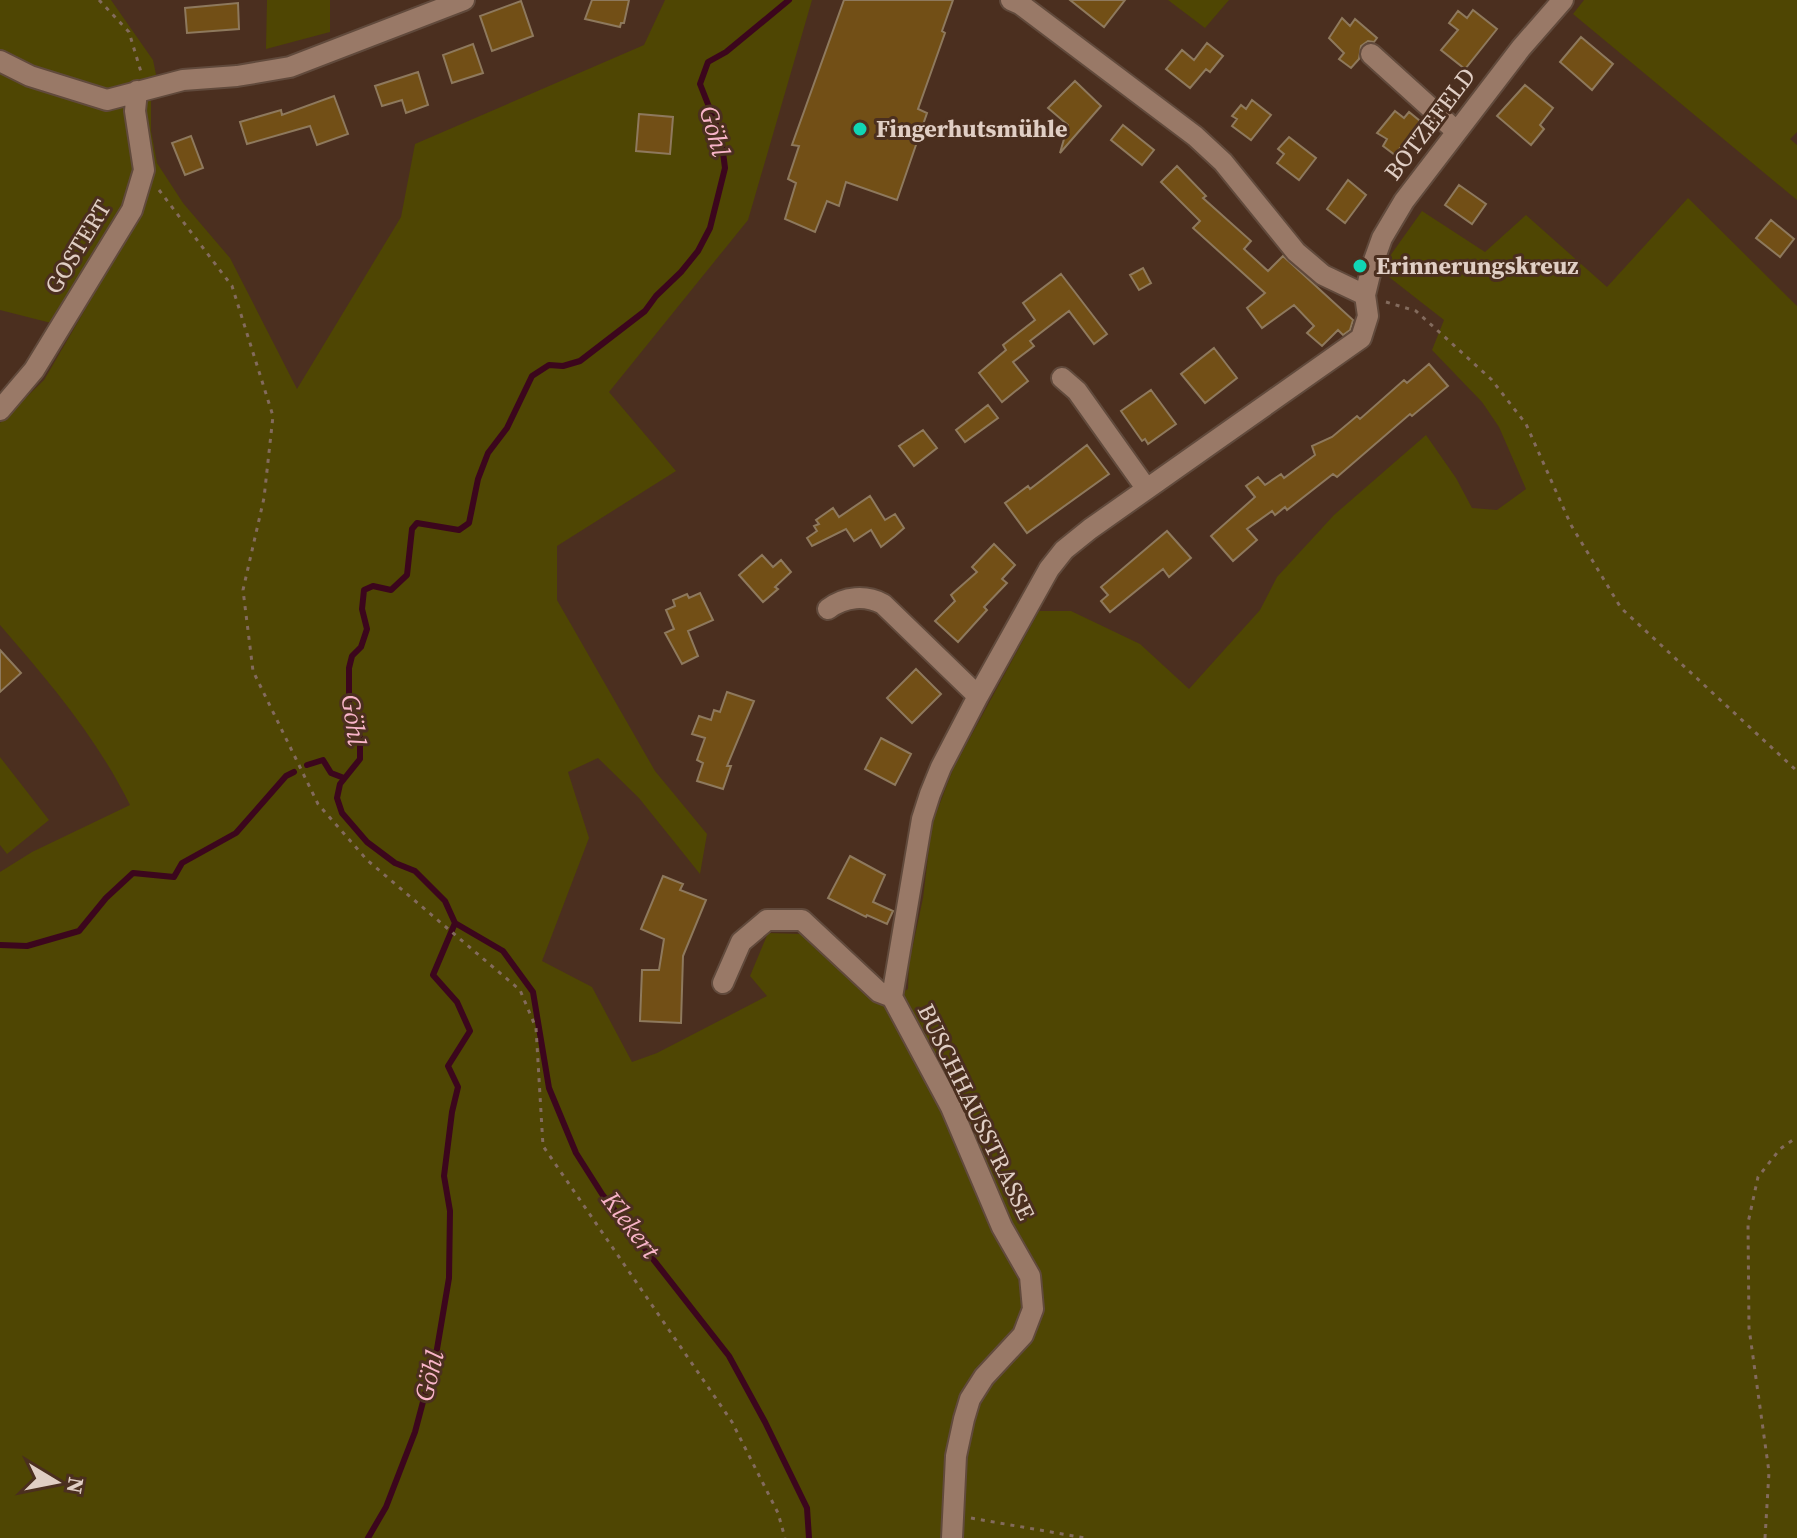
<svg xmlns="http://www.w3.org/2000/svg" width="1797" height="1538" font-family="'Source Serif 4',serif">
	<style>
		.green { fill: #4f4603 }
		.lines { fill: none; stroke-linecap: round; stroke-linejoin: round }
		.stream { stroke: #3c061d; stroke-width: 6 }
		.building { fill: #724f16; stroke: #8e795d; stroke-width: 2 }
		.minor-casing { stroke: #614a3c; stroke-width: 24 }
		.path { stroke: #836b5d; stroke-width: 3; stroke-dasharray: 4 6; stroke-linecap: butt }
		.minor { stroke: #997967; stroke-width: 20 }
		.poi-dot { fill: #11d5b4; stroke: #4b2f1f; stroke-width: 3 }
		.labels { text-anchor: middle; stroke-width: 6; stroke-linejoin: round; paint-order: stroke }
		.street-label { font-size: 24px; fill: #e0cec4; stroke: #4b2f1f }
		.poi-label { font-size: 24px; font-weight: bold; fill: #e0cec4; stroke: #4b2f1f; text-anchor: start }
		.water-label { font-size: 26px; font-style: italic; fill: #f8b4c8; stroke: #4b2f1f }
	</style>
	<rect width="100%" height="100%" fill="#4b2f1f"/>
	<!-- green -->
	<path class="green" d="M 0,0 L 111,0 L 153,60 L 158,84 L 151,95 L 151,131 L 157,163 L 183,203 L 230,258 L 297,389 L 401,217 L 415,144 L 644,45 L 665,0 L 812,0 L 748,220 L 609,392 L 676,471 L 557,546 L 557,600 L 655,771 L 707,834 L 700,874 L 639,798 L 598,758 L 568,772 L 589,838 L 542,961 L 592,987 L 632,1062 L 657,1053 L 767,996 L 750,976 L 768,933 L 801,934 L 825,950 L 879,1005 L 908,989 L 909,964 L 923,898 L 932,824 L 953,769 L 1039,611 L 1071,611 L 1140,644 L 1189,689 L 1260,610 L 1277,577 L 1334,515 L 1426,435 L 1456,478 L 1472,508 L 1497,510 L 1526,489 L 1499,427 L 1482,402 L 1432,350 L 1444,320 L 1380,270 L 1422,211 L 1485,252 L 1526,215 L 1607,287 L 1688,198 L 1797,306 L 1797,1538 L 0,1538 L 0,872 L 32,852 L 130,805 C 95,735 50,683 0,625 L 0,423 L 44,380 L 135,224 L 55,324 L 0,310 Z
		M 267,0 L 330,0 L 330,32 L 266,49 Z
		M 1168,0 L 1229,0 L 1205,28 Z
		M 1584,0 L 1797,0 L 1797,132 L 1790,139 L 1797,145 L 1797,200 L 1573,14 Z
		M 0,757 L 49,820 L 7,854 L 0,845 Z"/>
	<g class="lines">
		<!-- stream -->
		<path class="stream" d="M 307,765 L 323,760 L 331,773 L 344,778
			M 455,923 L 503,951 L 533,992 L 549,1088 L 576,1153 L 602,1194 L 729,1356 L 765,1422 L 807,1508 L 809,1538
			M 0,945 L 27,946 L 79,931 L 106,898 L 133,873 L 174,877 L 182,863 L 236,833 L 286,776 L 294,772
			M 368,1538 L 386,1507 L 415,1432 L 437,1349 L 449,1278 L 450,1211 L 444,1176 L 452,1112 L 458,1087 L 448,1066 L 470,1031 L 457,1002 L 433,975 L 455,923 L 445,901 L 415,871 L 395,863 L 367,842 L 342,813 L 337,798 L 340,784 L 360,759 L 360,737 L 352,728 L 349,715 L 349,668 L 352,656 L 361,647 L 367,629 L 362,609 L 364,590 L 373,586 L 391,590 L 407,575 L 412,529 L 417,523 L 459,530 L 469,523 L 478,479 L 488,453 L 507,428 L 532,376 L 549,365 L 563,366 L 580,361 L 645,311 L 656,296 L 681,272 L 698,251 L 710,228 L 725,168 L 721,137 L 700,84 L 708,62 L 726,52 L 789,0"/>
	</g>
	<!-- building -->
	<path class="building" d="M 592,0 L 629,0 L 624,23 L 621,23 L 620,27 L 585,19 Z
		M 844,0 L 953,0 L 942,31 L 945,33 L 918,109 L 927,113 L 897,200 L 846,182 L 839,206 L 827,201 L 815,232 L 785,219 L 796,183 L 788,179 L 799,146 L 792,145 Z
		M 1070,0 L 1125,0 L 1104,27 Z
		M 521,1 L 533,36 L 492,51 L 480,16 Z
		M 238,3 L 239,29 L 187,33 L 185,8 Z
		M 1473,10 L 1497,29 L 1465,69 L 1441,50 L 1458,30 L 1449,23 L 1458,11 L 1467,18 Z
		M 1342,18 L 1350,26 L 1355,19 L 1377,38 L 1374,42 L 1368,41 L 1361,46 L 1359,59 L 1351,68 L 1339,59 L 1344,53 L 1329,38 Z
		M 1581,37 L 1613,64 L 1592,90 L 1560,62 Z
		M 1207,43 L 1223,56 L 1210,72 L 1206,69 L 1190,88 L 1166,69 L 1182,50 L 1194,60 Z
		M 473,44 L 483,73 L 452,83 L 443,55 Z
		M 418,72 L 428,105 L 406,113 L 402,100 L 382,106 L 375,86 Z
		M 1075,81 L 1101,106 L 1060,153 L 1068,125 L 1048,108 Z
		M 1525,85 L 1553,108 L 1540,125 L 1544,129 L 1531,145 L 1497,116 Z
		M 334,96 L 348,134 L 317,145 L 310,126 L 247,144 L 240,122 L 281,110 L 282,115 Z
		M 1252,100 L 1271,115 L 1251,140 L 1232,126 L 1237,119 L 1232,116 L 1241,105 L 1246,109 Z
		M 1395,111 L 1404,118 L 1409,112 L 1420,121 L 1395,155 L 1383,146 L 1387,139 L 1377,133 Z
		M 639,114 L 673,117 L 670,154 L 636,151 Z
		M 1123,125 L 1154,150 L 1142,165 L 1111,140 Z
		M 191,136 L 203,168 L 185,175 L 172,143 Z
		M 1289,137 L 1316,158 L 1299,180 L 1277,163 L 1284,154 L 1278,149 Z
		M 1177,166 L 1206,196 L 1203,198 L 1251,241 L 1244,249 L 1268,271 L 1283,256 L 1353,320 L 1350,330 L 1343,335 L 1338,330 L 1322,346 L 1307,333 L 1314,326 L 1294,305 L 1262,328 L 1247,308 L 1265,293 L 1193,228 L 1200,221 L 1161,182 Z
		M 1348,180 L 1366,195 L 1345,223 L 1327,209 Z
		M 1459,185 L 1486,204 L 1472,224 L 1445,205 Z
		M 1771,220 L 1794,239 L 1780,257 L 1756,238 Z
		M 1143,268 L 1151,283 L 1139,290 L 1130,275 Z
		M 1061,274 L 1107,334 L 1094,344 L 1069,311 L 1030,341 L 1034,346 L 1013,362 L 1028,381 L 1002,402 L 979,373 L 1006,350 L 1003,345 L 1035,320 L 1023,303 Z
		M 1214,348 L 1237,378 L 1205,403 L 1181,374 Z
		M 1429,364 L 1448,386 L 1412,416 L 1410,414 L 1337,477 L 1333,474 L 1287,510 L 1285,507 L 1275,515 L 1272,511 L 1247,529 L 1257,540 L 1233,561 L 1211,536 L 1255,497 L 1246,486 L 1258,477 L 1265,485 L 1281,474 L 1284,478 L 1315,455 L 1312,446 L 1332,437 L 1357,416 L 1360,419 L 1404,380 L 1407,383 Z
		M 1151,390 L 1176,424 L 1148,444 L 1145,439 L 1142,441 L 1121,411 Z
		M 988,405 L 998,418 L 965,442 L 956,430 Z
		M 923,430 L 937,448 L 914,466 L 899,446 Z
		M 1087,445 L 1109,474 L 1027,533 L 1005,503 L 1028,486 L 1030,489 Z
		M 870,496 L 885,520 L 895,514 L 904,528 L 895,536 L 881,547 L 871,530 L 854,541 L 846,529 L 812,546 L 807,538 L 817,531 L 814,526 L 819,524 L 816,520 L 833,508 L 839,517 Z
		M 1167,531 L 1191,558 L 1169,577 L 1163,569 L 1110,612 L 1101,601 L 1108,595 L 1101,587 Z
		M 994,544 L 1015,565 L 1002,579 L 1007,583 L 984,607 L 987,610 L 958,642 L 935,621 L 955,601 L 951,595 L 977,572 L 972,567 Z
		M 762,555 L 773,567 L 781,560 L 791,572 L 775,587 L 778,589 L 763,602 L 739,575 Z
		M 700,593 L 713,620 L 688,631 L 698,656 L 682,664 L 665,633 L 674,629 L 666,610 L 675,606 L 673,600 L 687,594 L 689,598 Z
		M 0,650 L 21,673 L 0,692 Z
		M 916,669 L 941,694 L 912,723 L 887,698 Z
		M 727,692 L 754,701 L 727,766 L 731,766 L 723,789 L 697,781 L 703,763 L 697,760 L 705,738 L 692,734 L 699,716 L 711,720 L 714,710 L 720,712 Z
		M 881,738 L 911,754 L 895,785 L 865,769 Z
		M 850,856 L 885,875 L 873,902 L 893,911 L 887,924 L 867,915 L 866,917 L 828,898 Z
		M 663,876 L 683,884 L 680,890 L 706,900 L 683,956 L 681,1023 L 640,1021 L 642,970 L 659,970 L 664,939 L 641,929 Z"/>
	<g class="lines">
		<defs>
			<path id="minor" d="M 1011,0 L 1020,4 L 1195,136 L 1223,162 L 1296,252 L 1323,275 L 1365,295
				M 1371,54 L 1456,131
				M 0,61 L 30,76 L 107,100 L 183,80 L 237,76 L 290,67 L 464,0
				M 1062,378 L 1077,391 L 1146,488
				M 0,410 L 34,370 L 132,210 L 144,170 L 135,111 L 137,91
				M 828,609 C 845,596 866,595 883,604 L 978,696
				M 723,983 L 741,942 L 767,920 L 802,920 L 879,992 L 892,997
				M 952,1538 L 956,1456 L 964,1419 L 970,1399 L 984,1377 L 1023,1335 L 1033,1309 L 1030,1276 L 1002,1227 L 951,1107 L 892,997 L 922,819 L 930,794 L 941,767 L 978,696 L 1049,569 L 1064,550 L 1090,529 L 1361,338 L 1368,316 L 1365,295 L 1372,266 L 1382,238 L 1404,201 L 1521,48 L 1563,0"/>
		</defs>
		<!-- minor casing -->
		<use href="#minor" class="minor-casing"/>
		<!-- path -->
		<path class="path" d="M 99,0 L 129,32 L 141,72
			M 159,190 L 232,286 L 273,416 L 264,498 L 243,590 L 253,671 L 318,804 L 367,860 L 520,990 L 536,1028 L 543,1146 L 732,1422 L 778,1513 L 785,1538
			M 1386,302 L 1416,311 L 1491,379 L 1526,424 L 1571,525 L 1621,608 L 1797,771
			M 971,1518 L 1085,1538
			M 1765,1538 L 1769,1472 L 1749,1328 L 1748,1223 L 1758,1177 L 1780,1149 L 1797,1137"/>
		<!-- minor -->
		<use href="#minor" class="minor"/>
	</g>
	<!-- markers -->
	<g class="poi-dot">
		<circle cx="860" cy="129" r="8"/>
		<circle cx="1360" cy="266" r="8"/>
	</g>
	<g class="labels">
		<!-- street labels -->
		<g class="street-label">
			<text transform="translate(1430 124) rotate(-53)" y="8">BOTZEFELD</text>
			<text transform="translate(78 247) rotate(-59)" y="8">GOSTERT</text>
			<text transform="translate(976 1112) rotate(64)" y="8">BUSCHHAUSSTRASSE</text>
		</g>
		<!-- poi labels -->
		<g class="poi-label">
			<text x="876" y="137">Fingerhutsmühle</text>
			<text x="1376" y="274">Erinnerungskreuz</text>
		</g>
		<!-- water labels -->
		<g class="water-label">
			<text transform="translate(715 131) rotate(74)" y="9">Göhl</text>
			<text transform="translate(354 720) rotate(82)" y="9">Göhl</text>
			<text transform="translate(631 1225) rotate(53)" y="9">Klekert</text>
			<text transform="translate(429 1376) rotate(-76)" y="9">Göhl</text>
		</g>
	</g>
	<!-- north arrow -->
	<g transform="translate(56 1482) rotate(100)" stroke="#4b2f1f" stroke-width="6" paint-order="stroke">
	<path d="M0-6L14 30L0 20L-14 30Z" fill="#e0cec4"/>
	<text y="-12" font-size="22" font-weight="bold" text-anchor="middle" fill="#e0cec4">N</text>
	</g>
</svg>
